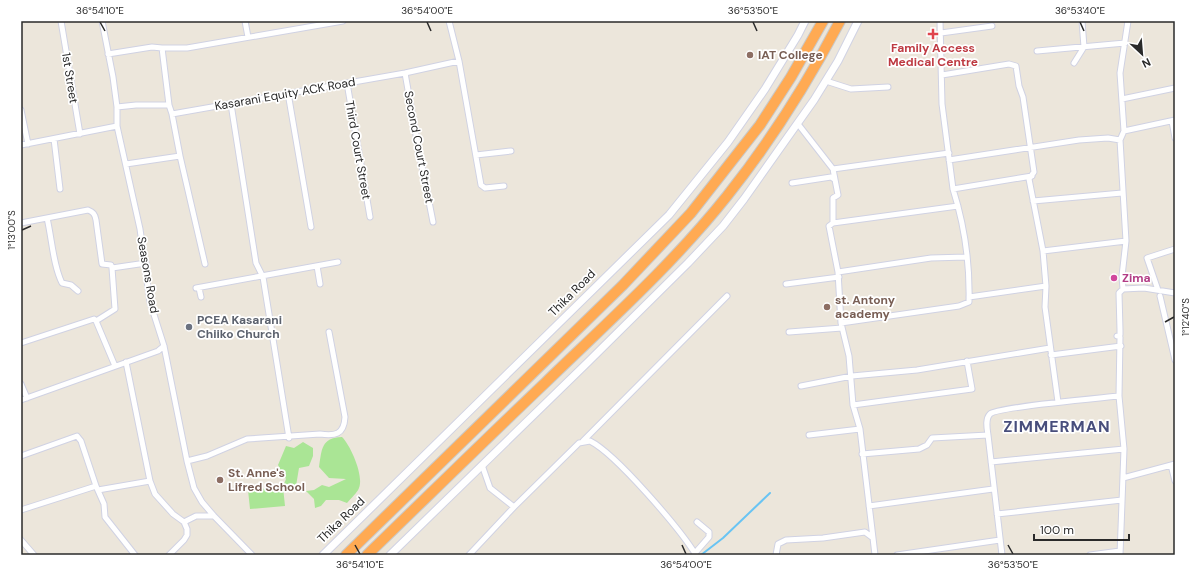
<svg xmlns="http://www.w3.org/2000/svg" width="1196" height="576" font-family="'DM Sans',sans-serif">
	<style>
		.green { fill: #aae595 }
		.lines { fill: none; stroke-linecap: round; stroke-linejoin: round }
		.stream { stroke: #69c4f3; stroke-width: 2 }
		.street-casing { stroke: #d0d2e3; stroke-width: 7 }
		.secondary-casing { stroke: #d0d2e3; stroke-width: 9 }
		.highway-casing { stroke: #c8c8c8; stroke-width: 12 }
		.street { stroke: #fff; stroke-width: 5 }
		.secondary { stroke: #fff; stroke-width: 7 }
		.highway { stroke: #ffaa53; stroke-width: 10 }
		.ticks { fill: none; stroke: #2a2a2a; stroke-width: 1.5 }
		.health-dot { fill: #e0444e; stroke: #fff; stroke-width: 1.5 }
		.education-dot { fill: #8d6e63; stroke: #fff; stroke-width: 1.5 }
		.hotel-dot { fill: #d1479c; stroke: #fff; stroke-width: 1.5 }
		.worship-dot { fill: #6b7280; stroke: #fff; stroke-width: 1.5 }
		.labels { text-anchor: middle; stroke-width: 3.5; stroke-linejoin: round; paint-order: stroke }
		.health-label { font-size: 12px; font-weight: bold; fill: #be3a42; stroke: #fff }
		.education-label { font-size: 12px; font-weight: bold; fill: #785e54; stroke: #fff; text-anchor: start }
		.street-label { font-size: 12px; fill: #2a2a2a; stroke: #fff }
		.hotel-label { font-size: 12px; font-weight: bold; fill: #b23c85; stroke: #fff; text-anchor: start }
		.worship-label { font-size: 12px; font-weight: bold; fill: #5b616d; stroke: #fff; text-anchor: start }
		.district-label { font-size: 16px; font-weight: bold; letter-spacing: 1px; fill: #484e7c; stroke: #fff }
		.neatline { fill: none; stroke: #2a2a2a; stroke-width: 1.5 }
		.ticks-label { font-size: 10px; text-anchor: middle; fill: #2a2a2a }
	</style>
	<rect width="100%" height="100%" fill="#ece6db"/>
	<!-- green -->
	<path class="green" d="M 342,437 C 351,446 364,476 359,488 C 357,493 351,498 347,503 L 339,500 L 326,500 L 321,506 L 315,508 L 314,499 L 306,491 L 314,490 L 322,485 L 329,487 L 346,479 L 329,478 L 319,467 C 322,449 321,438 342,437 Z
		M 303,442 L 313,448 L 313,456 L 309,466 L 299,468 L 296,486 L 284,484 L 286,479 L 278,465 L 286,446 L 294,448 Z
		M 283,487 L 285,506 L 250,509 L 248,490 Z"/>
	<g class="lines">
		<!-- stream -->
		<path class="stream" d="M 701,555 L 723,538 L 770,493"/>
		<defs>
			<path id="street" d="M 61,21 L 80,134
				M 102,21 L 113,77 L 117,107 L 117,126 L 140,229 L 150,302 L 164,346 L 187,461 L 194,488 L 202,502 L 214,516 L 252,555
				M 245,21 L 248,37
				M 449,21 L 459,61 L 481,185 L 485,188 L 504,186
				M 940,21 L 942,104 L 953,189 L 1032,176
				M 941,33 L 992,26
				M 1037,51 L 1125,43
				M 108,54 L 152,47 L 162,48
				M 1074,63 L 1084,47 L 1082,21
				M 405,73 L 418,146 L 433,222
				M 942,75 L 1009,64 L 1016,66 L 1019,86 L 1023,97 L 1034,172 L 1029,179 L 1043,251 L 1046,286 L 1045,307 L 1058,402
				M 826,81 L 851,89 L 888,87
				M 347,83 L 370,217
				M 288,93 L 311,227
				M 1122,99 L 1175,88
				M 231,104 L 256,263 L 263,277 L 289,438
				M 169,105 L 162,48 L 187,48 L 343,21
				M 117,107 L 136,105 L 169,105 L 172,114 L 405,73 L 459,61
				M 21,110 L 28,144
				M 172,114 L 180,156
				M 1172,121 L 1175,138
				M 798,124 L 833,169 L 949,153
				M 1124,131 L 1175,120
				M 54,139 L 60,189
				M 21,145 L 117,126
				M 476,155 L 511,151
				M 949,160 L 1079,140 L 1108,138 L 1120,140
				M 126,164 L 180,156 L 205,264
				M 833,169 L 838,195 L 833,198 L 833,223 L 829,226 L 838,272 L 841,323 L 849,356 L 853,405 L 860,429 L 873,538
				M 792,183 L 831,177 L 834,179
				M 1033,201 L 1122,193
				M 47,218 C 52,239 53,265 62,283 L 71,285 L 78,291
				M 21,223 L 88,210 C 93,212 95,214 96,220 L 102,264 L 111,265 L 112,268
				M 833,223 L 958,206
				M 1043,251 L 1126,241
				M 317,266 L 320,284
				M 112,268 L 146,263
				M 838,272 L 931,258 L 966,257
				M 786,284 L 839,277
				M 196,288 L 338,262
				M 199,288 L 201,297
				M 1123,289 L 1144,288 L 1175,293
				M 1158,290 L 1147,258 L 1175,249
				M 1160,296 L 1175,360
				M 969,297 L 1046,286
				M 96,321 L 115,366
				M 841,323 L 959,306 L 969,302 C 970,264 964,224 953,189
				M 789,332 L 842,328
				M 21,343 L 94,319 L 96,321 L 115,309 L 112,268
				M 1051,355 L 1121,346
				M 126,362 L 150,481 L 155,494 L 173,514 L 184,522 L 187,529 L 187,535 L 184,540 L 169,555
				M 21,384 L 27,398
				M 801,386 L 852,376 L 917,370 L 1050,348
				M 21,400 L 158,351 L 164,346
				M 853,405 L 972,389 L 967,361
				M 809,435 L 860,429
				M 583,441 L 727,296
				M 862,454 L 919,449 L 927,445 L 932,438 L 988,435
				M 21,456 L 77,436 L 81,441 L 96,486 L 21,510
				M 187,461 L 207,456 L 247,439 L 320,434 C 335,436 344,435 345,417 L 329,332
				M 991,462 L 1124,449
				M 482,465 L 490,488 L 514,507 L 579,443 L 590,441 C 616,454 680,529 696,555
				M 1171,465 L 1175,481
				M 1123,478 L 1175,464
				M 96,486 L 104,504 L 105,517 L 135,555
				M 98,490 L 150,481
				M 869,506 L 993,489
				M 997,514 L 1122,500
				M 184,522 L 196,516 L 214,516
				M 21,540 L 34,555
				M 695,553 L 709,537 L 709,532 L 697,522
				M 469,555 L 514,507
				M 776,555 L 778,544 L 786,540 L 823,538 L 865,532 L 873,538 L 875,555
				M 897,555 L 1000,540
				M 1002,555 L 988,435 C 987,428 985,419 990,414 C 997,407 1102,398 1119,396
				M 1090,555 L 1120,551
				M 1120,555 L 1124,449 L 1119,396 L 1120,337 L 1117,336 L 1120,335 L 1120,330 L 1119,293 L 1123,289 L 1122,276 L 1126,241 L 1120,140 L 1124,131 L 1120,73 L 1128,21"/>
			<path id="secondary" d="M 323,555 L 669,215 L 728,142 L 765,89 L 798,35 L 805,21
				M 390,555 L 588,362 L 688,263 L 723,226 L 744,199 L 814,100 L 838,61 L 858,21"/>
			<path id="highway" d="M 346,555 L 623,285 L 691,213 L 760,125 L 791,77 L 823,21
				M 367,555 C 427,497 486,439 546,382 C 608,322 673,264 727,196 C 770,142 808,82 840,21"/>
		</defs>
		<!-- street casing -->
		<use href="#street" class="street-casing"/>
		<!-- secondary casing -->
		<use href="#secondary" class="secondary-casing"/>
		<!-- highway casing -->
		<use href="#highway" class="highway-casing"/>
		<!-- street -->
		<use href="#street" class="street"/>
		<!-- secondary -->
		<use href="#secondary" class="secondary"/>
		<!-- highway -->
		<use href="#highway" class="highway"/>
	</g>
	<!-- ticks -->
	<path class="ticks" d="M 100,22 L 105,31M 427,22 L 431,31M 753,22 L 757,31M 1080,22 L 1084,31M 22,230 L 31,226M 1165,322 L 1174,317M 355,545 L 360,554M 682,545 L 686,554M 1008,545 L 1013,554"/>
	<!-- markers -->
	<path class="health-dot" d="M931 28h4v4h4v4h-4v4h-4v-4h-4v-4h4z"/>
	<g class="education-dot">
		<circle cx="750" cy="55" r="4"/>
		<circle cx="827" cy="307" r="4"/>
		<circle cx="220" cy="480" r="4"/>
	</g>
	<circle class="hotel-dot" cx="1114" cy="278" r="4"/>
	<circle class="worship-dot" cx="189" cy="327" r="4"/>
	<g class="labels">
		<!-- health labels -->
		<g class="health-label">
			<text x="933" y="52">Family Access<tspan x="933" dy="14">Medical Centre</tspan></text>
		</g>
		<!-- education labels -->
		<g class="education-label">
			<text x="758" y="59">IAT College</text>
			<text x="835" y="304">st. Antony<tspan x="835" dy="14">academy</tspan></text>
			<text x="228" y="477">St. Anne's<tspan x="228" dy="14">Lifred School</tspan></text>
		</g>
		<!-- street labels -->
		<g class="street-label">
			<text transform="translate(70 78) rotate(81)" y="4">1st Street</text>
			<text transform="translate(285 94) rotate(-10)" y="4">Kasarani Equity ACK Road</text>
			<text transform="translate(419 147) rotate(79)" y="4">Second Court Street</text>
			<text transform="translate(358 150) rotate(80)" y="4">Third Court Street</text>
			<text transform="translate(148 275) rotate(80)" y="4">Seasons Road</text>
			<text transform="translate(572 293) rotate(-45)" y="4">Thika Road</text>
			<text transform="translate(341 520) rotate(-44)" y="4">Thika Road</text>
		</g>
		<!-- hotel labels -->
		<g class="hotel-label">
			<text x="1122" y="282">Zima</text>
		</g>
		<!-- worship labels -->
		<g class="worship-label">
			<text x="197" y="324">PCEA Kasarani<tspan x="197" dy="14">Chiiko Church</tspan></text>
		</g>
		<!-- district labels -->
		<g class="district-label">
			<text x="1057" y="432">ZIMMERMAN</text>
		</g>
	</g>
	<!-- border -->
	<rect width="1196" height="576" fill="none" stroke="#ffffff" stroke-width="44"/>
	<!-- north arrow -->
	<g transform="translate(1142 54) rotate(154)" stroke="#ffffff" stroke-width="3" paint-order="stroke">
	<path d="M0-3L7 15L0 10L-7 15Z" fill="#2a2a2a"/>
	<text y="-6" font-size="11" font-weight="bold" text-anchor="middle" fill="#2a2a2a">N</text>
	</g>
	<!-- scale -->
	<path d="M1034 534v6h95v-6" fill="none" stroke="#2a2a2a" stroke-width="2"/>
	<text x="1040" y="534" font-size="12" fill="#2a2a2a" stroke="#ffffff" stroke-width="3" paint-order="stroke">100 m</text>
	<rect x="22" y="22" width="1152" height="532" class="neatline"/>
	<g class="ticks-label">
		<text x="100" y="14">36°54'10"E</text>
		<text x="427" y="14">36°54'00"E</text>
		<text x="753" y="14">36°53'50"E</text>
		<text x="1080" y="14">36°53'40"E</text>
		<text transform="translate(11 230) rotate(-90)" y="4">1°13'00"S</text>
		<text transform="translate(1185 317) rotate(-90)" y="4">1°12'40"S</text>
		<text x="360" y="568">36°54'10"E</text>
		<text x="686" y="568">36°54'00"E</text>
		<text x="1013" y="568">36°53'50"E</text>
	</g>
</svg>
